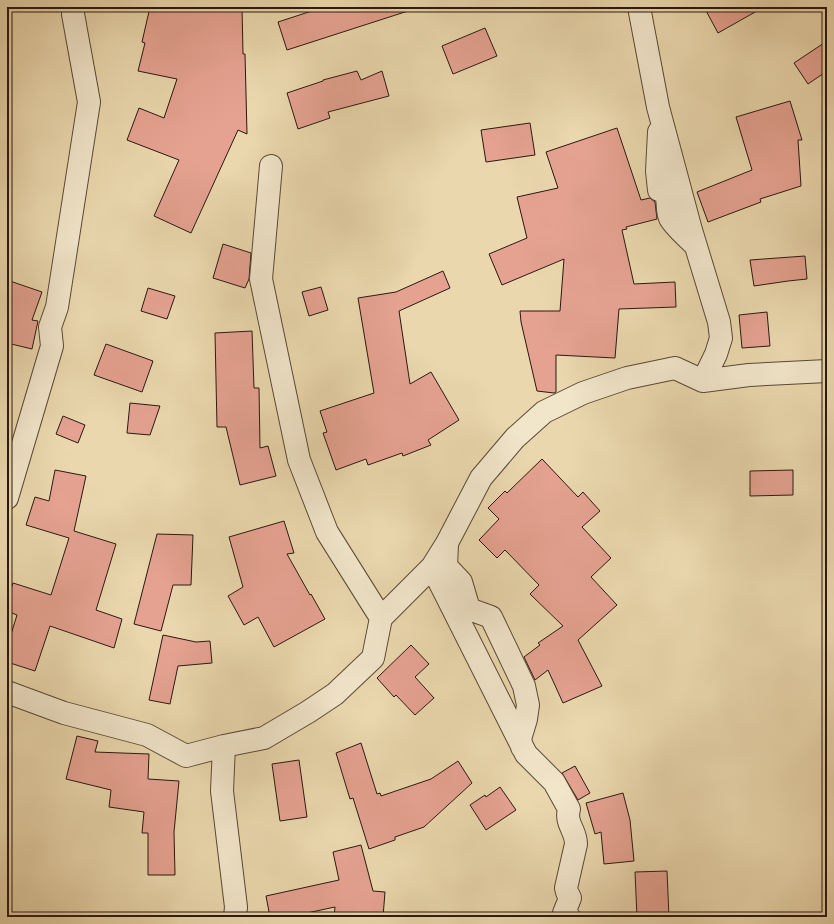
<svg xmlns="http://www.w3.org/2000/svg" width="834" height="924" font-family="'Libre Caslon Text',serif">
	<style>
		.building { fill: #e5a291; stroke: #2a1810 }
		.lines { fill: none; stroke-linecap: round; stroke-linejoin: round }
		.minor-casing { stroke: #5a4837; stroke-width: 24 }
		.minor { stroke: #f1e5ca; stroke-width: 22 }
	</style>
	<rect width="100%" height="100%" fill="#ead7ad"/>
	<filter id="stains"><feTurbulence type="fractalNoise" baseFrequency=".005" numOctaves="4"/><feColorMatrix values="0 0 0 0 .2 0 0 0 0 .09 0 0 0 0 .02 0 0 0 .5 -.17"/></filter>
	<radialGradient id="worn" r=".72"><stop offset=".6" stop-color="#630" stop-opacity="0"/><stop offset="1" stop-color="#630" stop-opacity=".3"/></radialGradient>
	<!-- building -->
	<path class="building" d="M 150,7 L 242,7 L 243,54 L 245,54 L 247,134 L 238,130 L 191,233 L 154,216 L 179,160 L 127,140 L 139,108 L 164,118 L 177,79 L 138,71 L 145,43 L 142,42 Z
		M 324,7 L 407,7 L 408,11 L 287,50 L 278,22 Z
		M 704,7 L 764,7 L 718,33 Z
		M 485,28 L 497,56 L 453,74 L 442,46 Z
		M 827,41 L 827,71 L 808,84 L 794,63 Z
		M 357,71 L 361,80 L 382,71 L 389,96 L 328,112 L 330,118 L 298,129 L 287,93 L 323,81 L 323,80 Z
		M 790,101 L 802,140 L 798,140 L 801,186 L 760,199 L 761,202 L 708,222 L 697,192 L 752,170 L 736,117 Z
		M 530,123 L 535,155 L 486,162 L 481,130 Z
		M 617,128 L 641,200 L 650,198 L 655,202 L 657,219 L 626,227 L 627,229 L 622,230 L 634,284 L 675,282 L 676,307 L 619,309 L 615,358 L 556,355 L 556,392 L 554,393 L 537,391 L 521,322 L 520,311 L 560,311 L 564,259 L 502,285 L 489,254 L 527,238 L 517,197 L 558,188 L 546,152 Z
		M 223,244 L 251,253 L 249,279 L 245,288 L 213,278 Z
		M 805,256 L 807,279 L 788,281 L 754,286 L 750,260 Z
		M 443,271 L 450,288 L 399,311 L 410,384 L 431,372 L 459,420 L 428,440 L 431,445 L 403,456 L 402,453 L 368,465 L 366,459 L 336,470 L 323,433 L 327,432 L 320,411 L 374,393 L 358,298 L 396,292 Z
		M 7,280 L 42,292 L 32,320 L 38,321 L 32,349 L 7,343 Z
		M 321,287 L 328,310 L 309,316 L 302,292 Z
		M 148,288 L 175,296 L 167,319 L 141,311 Z
		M 767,312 L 770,346 L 742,348 L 739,315 Z
		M 252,331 L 254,388 L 259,388 L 260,448 L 268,446 L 276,476 L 240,485 L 226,427 L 217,427 L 215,333 Z
		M 106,344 L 153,361 L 142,392 L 94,375 Z
		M 130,403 L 160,406 L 150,435 L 127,433 Z
		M 63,416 L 85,425 L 78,443 L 56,434 Z
		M 542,459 L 578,497 L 583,492 L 600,511 L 582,527 L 611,558 L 591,577 L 617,605 L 578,640 L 602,686 L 563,703 L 548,670 L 535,680 L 524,657 L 540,645 L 538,643 L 563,626 L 530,594 L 539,585 L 505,550 L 497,558 L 479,540 L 499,519 L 488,508 L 505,491 L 507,493 Z
		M 55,470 L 86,476 L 74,531 L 116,544 L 96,610 L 122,619 L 114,648 L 50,626 L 35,671 L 7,662 L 7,647 L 17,615 L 7,611 L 7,601 L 13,583 L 51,595 L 69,538 L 26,525 L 35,497 L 49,501 Z
		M 793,470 L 793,495 L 750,496 L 750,471 Z
		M 284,521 L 294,553 L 287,554 L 310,595 L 311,594 L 325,619 L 274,647 L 258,617 L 244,625 L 228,596 L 243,587 L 229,537 Z
		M 157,534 L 193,535 L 191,585 L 173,585 L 161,631 L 134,624 Z
		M 163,635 L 196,642 L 210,641 L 212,663 L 178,666 L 170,704 L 149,700 Z
		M 411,645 L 429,664 L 415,677 L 434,698 L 415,715 L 396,695 L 394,697 L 377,678 Z
		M 77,736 L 98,741 L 95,752 L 149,754 L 148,779 L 179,781 L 174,832 L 175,875 L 148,875 L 148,833 L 142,833 L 144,812 L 109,807 L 111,790 L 66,779 Z
		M 361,743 L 377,794 L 380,793 L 381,796 L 431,779 L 458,761 L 472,783 L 424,827 L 395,837 L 395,840 L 369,849 L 353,798 L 350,799 L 336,753 Z
		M 299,760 L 307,817 L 280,821 L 272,764 Z
		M 575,766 L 590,793 L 578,800 L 562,773 Z
		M 500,787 L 516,810 L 486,830 L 470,805 L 485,795 L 486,797 Z
		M 623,793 L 630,820 L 634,861 L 604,864 L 601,832 L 595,834 L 586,803 Z
		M 361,845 L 373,891 L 385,892 L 383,917 L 334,917 L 335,907 L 288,917 L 270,917 L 266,896 L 339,880 L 333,852 Z
		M 667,871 L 669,917 L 637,917 L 635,872 Z"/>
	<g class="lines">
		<defs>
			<path id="minor" d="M 639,7 L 658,107 L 691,230 L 719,322 L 721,338 L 716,354 L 703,381
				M 659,132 L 657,171 L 659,190 C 672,194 665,208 670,218 C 673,225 687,237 694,244
				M 271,166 L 261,279 L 299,460 L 327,532 L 381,618
				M 7,498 L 52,346 L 50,327 L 57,307 L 89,102 L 73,14 L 73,7
				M 447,545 L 446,566 L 461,582 L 469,609 L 491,617 L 524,686 L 528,705 L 526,719 L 520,739 L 522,747
				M 432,567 L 526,754 L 554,782 L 569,809 C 565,824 576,830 576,844 L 566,888 L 567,892 L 570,898 L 564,913 L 569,917
				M 7,692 L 64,713 L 147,735 L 186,756 L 224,746 L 264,738 L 308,712 L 335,694 L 373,658 L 381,618 L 432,567 L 447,543 L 481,478 L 515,438 L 544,412 L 583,393 L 627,378 L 675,368 L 703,381 L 749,375 L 827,371
				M 224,746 L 222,791 L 236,907 L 235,917"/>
		</defs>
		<!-- minor casing -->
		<use href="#minor" class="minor-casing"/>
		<!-- minor -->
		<use href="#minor" class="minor"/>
	</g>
	<!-- margin -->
	<rect width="834" height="924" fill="none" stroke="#ead7ad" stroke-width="24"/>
	<rect x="8" y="8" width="818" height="908" fill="none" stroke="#2a1810" stroke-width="2"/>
	<rect x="12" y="12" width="810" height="900" fill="none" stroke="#2a1810"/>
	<rect width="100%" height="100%" filter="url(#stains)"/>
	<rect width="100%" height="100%" fill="url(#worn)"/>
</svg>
